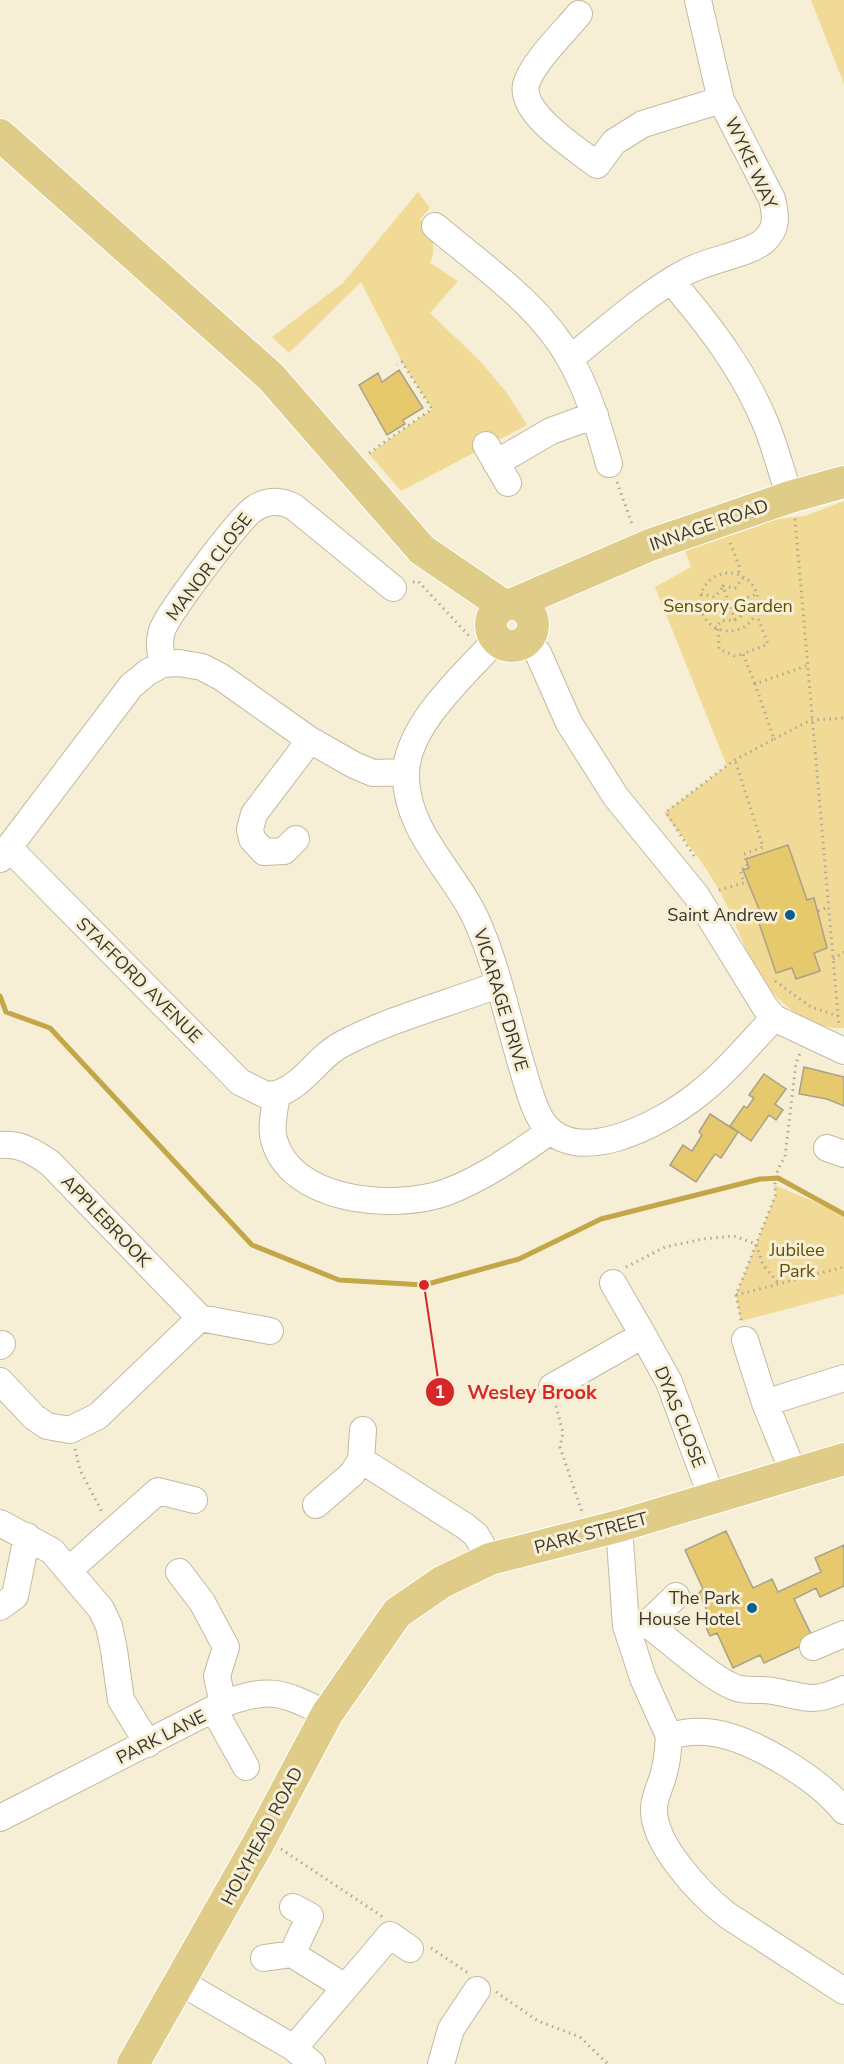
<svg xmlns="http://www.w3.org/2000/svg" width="844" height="2064" font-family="'Nunito Sans',sans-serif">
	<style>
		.green { fill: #f0da95 }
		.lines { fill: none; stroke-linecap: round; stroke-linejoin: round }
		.stream { stroke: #c2a648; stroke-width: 5 }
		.building { fill: #e5c96c; stroke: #a9a189; stroke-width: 1.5 }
		.minor-casing { stroke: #c2baa1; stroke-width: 28 }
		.major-casing { stroke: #fff; stroke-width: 34 }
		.path { stroke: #afa995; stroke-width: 3; stroke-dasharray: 1.5 4.5; stroke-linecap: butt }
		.minor { stroke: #fff; stroke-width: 26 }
		.major { stroke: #dfcc89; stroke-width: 32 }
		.poi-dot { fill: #095e90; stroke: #f7efd5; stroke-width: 2 }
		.labels { text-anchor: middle; stroke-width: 6; stroke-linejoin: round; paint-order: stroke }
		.street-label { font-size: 18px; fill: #39362c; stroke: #f7efd5 }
		.park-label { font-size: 18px; fill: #635003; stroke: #f7efd5 }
		.poi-label { font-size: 18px; fill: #39362c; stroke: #f7efd5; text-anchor: end }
		.leader { fill: none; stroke: #d62828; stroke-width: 2 }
		.callout-dot { fill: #d62828; stroke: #f7efd5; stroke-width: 2 }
		.mark-label { font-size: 18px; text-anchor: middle; font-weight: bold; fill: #fff }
		.callout-label { font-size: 20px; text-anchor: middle; font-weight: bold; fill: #d62828; stroke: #f7efd5; stroke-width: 6; stroke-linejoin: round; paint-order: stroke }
	</style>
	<rect width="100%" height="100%" fill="#f7efd5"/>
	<!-- green -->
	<path class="green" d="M 811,0 L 844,0 L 844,84 Z
		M 418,192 L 430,208 L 420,219 C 431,233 438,246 430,263 L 458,281 L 430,313 L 480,361 L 507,393 L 527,425 L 401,491 L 369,454 L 432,409 L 402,362 L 361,282 L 289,353 L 272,337 L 343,283 Z
		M 844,501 L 844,1028 C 828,1029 814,1024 801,1016 C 750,985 746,939 720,892 C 705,864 683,838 664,813 L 727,766 L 655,587 L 691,567 L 685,551 L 757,521 L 805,516 Z
		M 774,1185 L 844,1214 L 844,1294 L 741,1321 L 736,1295 L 776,1194 Z"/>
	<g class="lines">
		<!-- stream -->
		<path class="stream" d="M 0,996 L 6,1012 L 50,1028 L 252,1245 L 339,1280 L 424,1285 L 519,1259 L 601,1219 L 760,1179 L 778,1178 L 844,1214"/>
	</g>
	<!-- building -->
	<path class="building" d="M 399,370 L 423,408 L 403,420 L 405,424 L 387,435 L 359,385 L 378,373 L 382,382 Z
		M 788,845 L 807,900 L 814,898 L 827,948 L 814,953 L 820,971 L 796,979 L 792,968 L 776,973 L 758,920 L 763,919 L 743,870 L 749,868 L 746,859 Z
		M 804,1067 L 844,1077 L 844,1106 L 827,1099 L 799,1094 Z
		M 764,1074 L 786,1089 L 775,1104 L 783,1110 L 776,1120 L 769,1115 L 751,1141 L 730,1126 L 744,1106 L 747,1108 L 754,1098 L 749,1095 Z
		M 710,1114 L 738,1132 L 721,1158 L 715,1154 L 696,1182 L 670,1165 L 683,1145 L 692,1151 L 702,1135 L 699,1132 Z
		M 726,1531 L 753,1588 L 772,1579 L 778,1592 L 821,1572 L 815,1558 L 844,1545 L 844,1586 L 820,1597 L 816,1588 L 794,1599 L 814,1640 L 764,1663 L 760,1655 L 733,1668 L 717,1633 L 710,1636 L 703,1621 L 710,1617 L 699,1593 L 703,1589 L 685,1550 Z"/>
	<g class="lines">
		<defs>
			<path id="minor" d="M 579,14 C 565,31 531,64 526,85 C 520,114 577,149 597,165 L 614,142 L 643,124 L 721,100
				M 435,226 C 482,266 541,305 571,361 C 589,393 599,428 609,464
				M 672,282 C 710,326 745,372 767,427 C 776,450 782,474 790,497
				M 570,359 C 604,331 649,291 688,271 C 708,260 749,254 764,241 C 778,228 776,216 772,199 L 721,100 L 698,0
				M 486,445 L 508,483
				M 496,463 L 551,431 L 595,415
				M 393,588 L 294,507 C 281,500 268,500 255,508 C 239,518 171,610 163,628 C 158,640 160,652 163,664 L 179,663 L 202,667 L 221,677 L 310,740 L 354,765 L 373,773 L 406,772
				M 496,640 C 465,674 408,724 406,772 C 404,833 458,874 479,926 C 497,968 507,1016 520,1060 C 526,1079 530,1099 539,1116 C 569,1174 661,1124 697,1095 C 726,1073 749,1044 774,1018
				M 524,642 L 538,653 L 569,723 L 616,797 L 696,895 L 765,1007 L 774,1018 L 844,1051
				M 296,839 L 284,851 L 264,852 L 252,839 L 250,829 L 254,814 L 310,740
				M 9,848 L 240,1082 L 266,1095 L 277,1094
				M 0,859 L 131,686 L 148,672 L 163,664
				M 497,985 C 447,1004 393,1018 346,1042 C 318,1055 306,1084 277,1094 C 275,1108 271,1122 273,1135 C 286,1203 395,1211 447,1192 C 484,1178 516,1155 549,1132
				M 0,1145 C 20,1143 34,1152 50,1163 L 200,1318 L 98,1416 L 70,1430 L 47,1426 L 34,1417 L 0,1381
				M 827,1148 L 844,1154
				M 613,1283 L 643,1335
				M 200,1318 L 270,1331
				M 745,1340 L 765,1403 L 794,1474
				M 0,1346 L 2,1344
				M 552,1387 L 643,1335 L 669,1382 L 712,1498
				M 765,1403 L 844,1378
				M 361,1460 L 363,1430
				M 316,1505 L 352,1474 L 361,1460 L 465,1526 L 476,1535 L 490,1559
				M 0,1523 L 52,1551 L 101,1609 L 109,1626 L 114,1650 L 121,1700 L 148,1744
				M 619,1526 L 626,1626 L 643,1678 L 669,1736 C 680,1733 694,1731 706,1732 C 748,1735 818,1778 844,1811
				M 70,1569 L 158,1491 L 194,1500
				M 179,1572 L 202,1602 L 226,1647 L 217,1676 L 223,1704
				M 0,1607 L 15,1596 L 27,1536
				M 647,1624 C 670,1640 717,1685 741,1689 C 752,1691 763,1689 773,1691 C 807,1697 811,1704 844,1689
				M 630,1626 L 647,1624 L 676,1596
				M 813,1647 L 844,1634
				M 214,1710 L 246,1767
				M 669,1736 C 668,1746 668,1758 665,1768 C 663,1782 654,1795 654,1809 C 653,1844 700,1894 727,1915 L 844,1991
				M 0,1818 L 223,1704 C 272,1686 281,1692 327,1714
				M 293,1907 L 310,1916 L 292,1954 L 345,1987
				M 264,1958 L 292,1954
				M 182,1983 L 294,2048 L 312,2064
				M 294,2048 L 390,1935 L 410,1949
				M 441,2064 L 451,2029 L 477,1990"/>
			<path id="major" d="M 0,135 L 271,377 L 422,550 L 503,605
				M491 625a21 21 0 1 1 42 0a21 21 0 1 1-42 0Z
				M 513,604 L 650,545 L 790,497 L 844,482
				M 133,2064 L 259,1842 L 327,1714 L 397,1613 L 442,1582 L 490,1559 L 619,1526 L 844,1459"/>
		</defs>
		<!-- minor casing -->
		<use href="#minor" class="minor-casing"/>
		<!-- major casing -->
		<use href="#major" class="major-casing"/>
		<!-- path -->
		<path class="path" d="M 369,453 L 432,409 L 402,362 L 397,365
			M 617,482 L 633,527
			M 795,519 L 839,1026
			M 730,543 L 740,568 L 738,575
			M700 602a29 29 0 1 1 58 0a29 29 0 1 1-58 0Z
			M 413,582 L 418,581 L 471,638
			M 701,594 L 715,597 L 723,587
			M 702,613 L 757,594
			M 735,620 L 723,586 L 735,588 L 743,578
			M 715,629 L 721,621 L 735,620 L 747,612 L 756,613 L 768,644 L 743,654 L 755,684
			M 718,629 L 719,649 L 735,656 L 743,654
			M 774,739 L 811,720 L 844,718
			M 694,856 L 666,812 L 733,761 L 774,739 L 755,684 L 806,666
			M 719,890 L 744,883 L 740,870 L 747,866 L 744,854 L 763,847 L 735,760
			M 818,911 L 828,907
			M 833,959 L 844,952
			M 775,981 L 811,1007 L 838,1016
			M 626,1267 L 665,1247 L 703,1239 L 734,1236 L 756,1244 L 763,1265 L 779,1284
			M 736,1295 L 844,1267
			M 741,1320 L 736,1295 L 776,1194 C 773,1180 777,1169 785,1157 L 796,1063 L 801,1051
			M 556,1406 L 563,1433 L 560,1447 L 582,1512
			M 75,1449 L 80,1470 L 103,1514
			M 281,1849 L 383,1917
			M 431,1948 L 468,1973
			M 496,1992 L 538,2021 L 580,2037 L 608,2064"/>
		<!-- minor -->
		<use href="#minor" class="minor"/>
		<!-- major -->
		<use href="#major" class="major"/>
	</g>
	<!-- markers -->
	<g class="poi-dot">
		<circle cx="790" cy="915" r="6"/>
		<circle cx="752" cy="1608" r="6"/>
	</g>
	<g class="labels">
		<!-- street labels -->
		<g class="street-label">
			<text transform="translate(751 163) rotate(65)" y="6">WYKE WAY</text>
			<text transform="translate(709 525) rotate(-19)" y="6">INNAGE ROAD</text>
			<text transform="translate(209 567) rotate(-53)" y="6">MANOR CLOSE</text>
			<text transform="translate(139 980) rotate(45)" y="6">STAFFORD AVENUE</text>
			<text transform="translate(501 1000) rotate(73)" y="6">VICARAGE DRIVE</text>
			<text transform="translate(106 1221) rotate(46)" y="6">APPLEBROOK</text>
			<text transform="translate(680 1417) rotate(68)" y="6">DYAS CLOSE</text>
			<text transform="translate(591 1533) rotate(-15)" y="6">PARK STREET</text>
			<text transform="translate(161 1737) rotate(-27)" y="6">PARK LANE</text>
			<text transform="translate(262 1836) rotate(-62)" y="6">HOLYHEAD ROAD</text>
		</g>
		<!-- park labels -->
		<g class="park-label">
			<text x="728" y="612">Sensory Garden</text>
			<text x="797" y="1256">Jubilee<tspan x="797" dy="21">Park</tspan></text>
		</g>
		<!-- poi labels -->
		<g class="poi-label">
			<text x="778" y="921">Saint Andrew</text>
			<text x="740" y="1604">The Park<tspan x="740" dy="21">House Hotel</tspan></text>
		</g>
	</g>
	<!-- callouts -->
	<path class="leader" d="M424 1285L440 1392"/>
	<g class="callout-dot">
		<circle cx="424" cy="1285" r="6"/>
		<circle cx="440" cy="1392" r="15"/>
	</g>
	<g class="mark-label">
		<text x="440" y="1398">1</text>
	</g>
	<g class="callout-label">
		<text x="532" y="1399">Wesley Brook</text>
	</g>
</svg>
